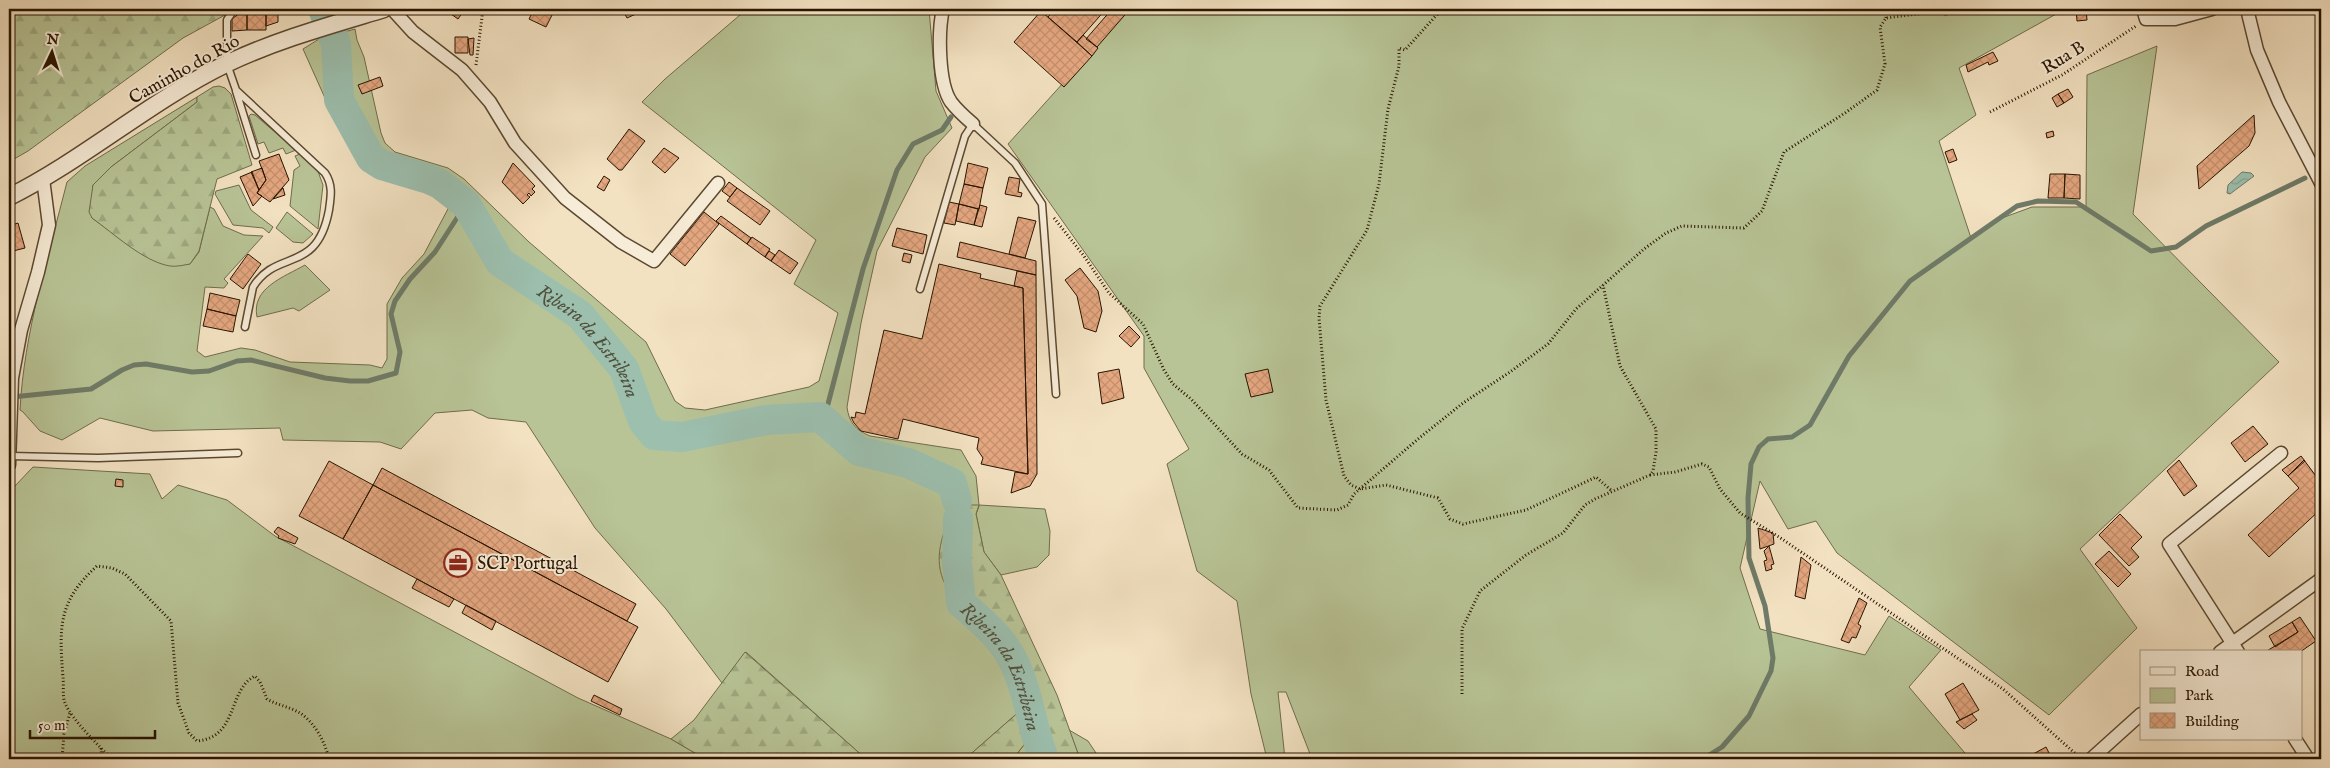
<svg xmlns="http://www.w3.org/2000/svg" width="2330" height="768" font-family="'IM FELL English',serif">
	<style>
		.green { fill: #b8c496; stroke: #706c4b }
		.forest { fill: url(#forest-firs); stroke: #706c4b }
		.water { fill: url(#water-waves); stroke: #6e7b68 }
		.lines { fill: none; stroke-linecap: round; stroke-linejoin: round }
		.stream { stroke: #6e7b68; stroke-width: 5 }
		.river { stroke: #9cbfae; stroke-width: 30 }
		.building { fill: url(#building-cross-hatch); stroke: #281400 }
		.service-casing { stroke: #5b4830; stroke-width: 9 }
		.minor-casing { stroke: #5b4830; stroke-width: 15 }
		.tertiary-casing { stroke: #5b4830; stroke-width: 19 }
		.path { stroke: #281400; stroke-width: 3; stroke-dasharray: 1 2.5; stroke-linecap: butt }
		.service { stroke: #f7ecd7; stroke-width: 6 }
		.minor { stroke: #f7ecd7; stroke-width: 12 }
		.tertiary { stroke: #f7ecd7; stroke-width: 16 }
		.labels { text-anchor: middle; stroke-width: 4; stroke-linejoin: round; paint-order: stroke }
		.street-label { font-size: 18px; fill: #281400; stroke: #f7ecd7 }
		.poi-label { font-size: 18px; fill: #281400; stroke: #f7ecd7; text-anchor: start }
		.water-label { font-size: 19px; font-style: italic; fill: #51503d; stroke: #f7ecd7 }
	</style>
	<defs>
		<pattern id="forest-firs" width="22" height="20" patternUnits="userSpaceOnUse" patternTransform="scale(1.25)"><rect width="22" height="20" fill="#b8c496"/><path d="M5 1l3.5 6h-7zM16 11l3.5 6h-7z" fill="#9ea880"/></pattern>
		<pattern id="water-waves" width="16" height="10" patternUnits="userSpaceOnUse" patternTransform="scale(1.25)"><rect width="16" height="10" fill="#9cbfae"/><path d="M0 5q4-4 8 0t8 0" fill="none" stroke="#86a394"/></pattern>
		<pattern id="building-cross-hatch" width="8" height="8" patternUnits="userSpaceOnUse" patternTransform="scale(1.25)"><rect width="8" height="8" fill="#e5a780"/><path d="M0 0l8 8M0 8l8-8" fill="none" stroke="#c48f6d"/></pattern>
	</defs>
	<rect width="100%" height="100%" fill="#f3e2c2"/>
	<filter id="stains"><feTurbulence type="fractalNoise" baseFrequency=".004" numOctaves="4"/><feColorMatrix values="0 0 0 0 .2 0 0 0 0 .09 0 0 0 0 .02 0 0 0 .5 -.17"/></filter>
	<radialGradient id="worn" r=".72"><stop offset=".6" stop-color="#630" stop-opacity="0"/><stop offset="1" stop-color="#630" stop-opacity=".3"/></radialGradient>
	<!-- green -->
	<path class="green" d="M 318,9 L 352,9 L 319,19 Z
		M 747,9 L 929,9 L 936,91 L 952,128 L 925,157 L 877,251 L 861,323 L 847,407 C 849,422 855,430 870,436 L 961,450 L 976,476 L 979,505 L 1045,509 L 1050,531 L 1049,555 L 1037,567 L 1001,575 L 984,552 L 976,514 L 979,506 L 946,586 L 1004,658 L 1021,710 L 965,759 L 866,759 L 746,652 L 722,683 L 666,609 L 595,528 L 526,422 L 488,418 L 472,410 L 435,413 L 401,449 L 380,442 L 283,440 L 280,428 L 153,431 L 100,418 L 62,440 L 40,431 L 23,412 L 20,410 C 24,333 48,257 67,182 L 85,166 L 197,97 L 197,102 L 111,167 L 93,185 L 92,218 L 134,249 L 158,262 L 190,264 L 199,252 L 210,207 L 214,209 L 223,226 L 244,235 L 263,236 L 224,279 L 228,283 L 224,288 L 205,287 L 197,351 L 205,357 L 241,348 L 255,350 L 290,362 L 370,365 L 382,368 L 387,359 L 387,304 L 402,278 L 424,254 L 449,207 L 426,189 L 374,173 L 338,127 L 303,49 L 319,39 L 355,29 L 357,40 L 364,57 L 381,133 L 385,143 L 395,152 L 448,168 L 464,179 L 529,242 L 646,342 L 675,401 L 685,408 L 705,410 L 809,387 L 819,381 L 838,313 L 794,284 L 816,240 L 642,102 L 665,79 Z
		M 1130,9 L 1943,9 L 1945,16 L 1959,9 L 2056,9 L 2058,13 L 1959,68 L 1976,115 L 1939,141 L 1971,238 L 2002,218 L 2032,207 L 2086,207 L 2087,75 L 2157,46 L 2133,214 L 2279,362 L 2080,549 L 2137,628 L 2049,715 L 1837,553 L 1816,521 L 1788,529 L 1760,481 L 1740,568 L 1760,629 L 1865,655 L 1889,616 L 1941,650 L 1909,687 L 1970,759 L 1312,759 L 1286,692 L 1278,692 L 1285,759 L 1267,759 L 1251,694 L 1237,601 L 1197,571 L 1167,464 L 1189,449 L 1144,368 L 1144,336 L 1008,144 Z
		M 251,114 L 255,115 L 296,150 L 286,154 L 283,148 L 269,153 L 264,142 L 258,144 L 249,116 Z
		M 300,154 L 316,166 L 323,185 L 318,229 L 290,206 L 294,170 L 300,166 L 295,156 Z
		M 239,185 L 251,210 L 273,227 L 269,233 L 263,228 L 233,225 L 215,194 L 216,191 Z
		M 287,212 L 313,234 L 303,243 L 293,242 L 276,228 Z
		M 305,265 L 330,290 L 299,311 L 293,308 L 257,317 C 251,288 284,277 305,265 Z
		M 33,467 L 150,474 L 162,499 L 178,485 L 227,500 L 275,536 L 578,698 L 671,739 L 705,759 L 9,759 L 9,518 L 14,487 Z
		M 1069,730 L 1088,741 L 1100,759 L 1080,759 Z
		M 1030,737 L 1038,759 L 1013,759 Z"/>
	<!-- forest -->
	<path class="forest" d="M 9,9 L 236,9 L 183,38 L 28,151 L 9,162 Z
		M 219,86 L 225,88 L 231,94 L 252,165 L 217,179 L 199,251 L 190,264 C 184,265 176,267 170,266 C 144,262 113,233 92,218 L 89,212 L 93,185 L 111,167 L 197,102 L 197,97 L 213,87 Z
		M 953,505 L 979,505 L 976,514 L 984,552 L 1001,575 L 1057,695 L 1080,759 L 1038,759 L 1030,737 L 1013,759 L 965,759 L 1021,710 L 1004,658 L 946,586 C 931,558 944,533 953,505 Z
		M 745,652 L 866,759 L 705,759 L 671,739 L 694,720 Z"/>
	<!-- water -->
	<path class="water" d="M 2242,172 L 2251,173 L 2254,176 L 2230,194 L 2227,193 L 2228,185 Z"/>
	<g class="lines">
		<!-- stream -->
		<path class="stream" d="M 12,397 L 91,389 L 122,370 L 134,365 L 146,364 L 192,372 L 209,371 L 237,361 L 251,360 L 325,378 L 350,381 L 368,381 L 396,373 L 400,352 L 391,314 L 395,301 L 410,279 L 435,252 L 466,204
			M 820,417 L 828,404 L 863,269 L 897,170 L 913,144 L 942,130 L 951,117
			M 1703,759 L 1722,747 L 1749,716 L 1771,671 L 1773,658 L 1765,606 L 1749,558 L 1748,498 L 1751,464 L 1759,447 L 1768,439 L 1792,437 L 1810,425 L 1849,356 L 1910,281 L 2017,206 L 2038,201 L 2076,202 L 2151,251 L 2176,247 L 2206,226 L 2305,178"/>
		<!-- river -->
		<g class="river">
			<path id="s1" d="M 323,9 L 336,44 L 339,100 L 371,158 L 382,165 L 429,179 L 440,184 L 466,204 L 500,262 L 580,315 L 624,369 L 643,421 L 654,435 L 682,437 L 766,420 L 820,417 L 859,451 L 908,463 L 952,483 L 957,501"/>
			<path id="s2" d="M 958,519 L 957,562 L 961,603 C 977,617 995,632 1007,650 C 1028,682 1030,724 1044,759"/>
		</g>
	</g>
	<!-- building -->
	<path class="building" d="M 245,9 L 247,9 L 247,30 L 232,31 L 232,19 Z
		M 247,9 L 266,9 L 266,30 L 247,30 Z
		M 266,9 L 278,9 L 278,22 L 266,26 Z
		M 444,9 L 465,9 L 458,19 Z
		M 534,9 L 555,9 L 546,27 L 529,19 Z
		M 622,9 L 647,9 L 627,18 Z
		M 1055,9 L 1106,9 L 1077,42 L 1048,17 Z
		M 1112,9 L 1130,9 L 1097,47 L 1086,39 Z
		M 2076,9 L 2086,9 L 2087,20 L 2077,21 Z
		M 1041,11 L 1092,56 L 1064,87 L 1014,42 Z
		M 1083,35 L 1098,48 L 1092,56 L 1077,42 Z
		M 455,37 L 468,37 L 468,53 L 455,53 Z
		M 474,38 L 473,55 L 470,55 L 468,39 Z
		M 1993,52 L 1998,61 L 1989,65 L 1988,62 L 1968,72 L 1966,65 Z
		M 380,77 L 383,86 L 362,94 L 358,85 Z
		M 2068,89 L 2073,97 L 2064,103 L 2058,94 Z
		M 2058,94 L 2064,103 L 2057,107 L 2052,98 Z
		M 2254,115 L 2255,133 L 2249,146 L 2199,189 L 2197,166 Z
		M 629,129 L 645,141 L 622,170 L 619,170 L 607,159 Z
		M 2053,131 L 2054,136 L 2047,138 L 2046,133 Z
		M 664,148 L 679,158 L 665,173 L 652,162 Z
		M 1953,149 L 1957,160 L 1949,163 L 1945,152 Z
		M 279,154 L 289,180 L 270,202 L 257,193 L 266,180 L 259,161 Z
		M 513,163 L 535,186 L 532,189 L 535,192 L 531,196 L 529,193 L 527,195 L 530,197 L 523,204 L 502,182 Z
		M 968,163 L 988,168 L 983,188 L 964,184 Z
		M 262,168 L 266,180 L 259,190 L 251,172 Z
		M 252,172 L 259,190 L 257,193 L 262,196 L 253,206 L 240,177 Z
		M 2050,174 L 2065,174 L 2064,198 L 2048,198 Z
		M 2065,174 L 2080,175 L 2080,199 L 2064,198 Z
		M 604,176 L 610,180 L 604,191 L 597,187 Z
		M 1009,177 L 1020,179 L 1018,192 L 1022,193 L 1021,197 L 1005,194 Z
		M 729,182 L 737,188 L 730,197 L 722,191 Z
		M 964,184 L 983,188 L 979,209 L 959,204 Z
		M 283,188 L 285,195 L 273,199 Z
		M 737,188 L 770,211 L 760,225 L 727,201 Z
		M 949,202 L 959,204 L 955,225 L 944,223 Z
		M 959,204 L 978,209 L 974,225 L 956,221 Z
		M 980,205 L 987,207 L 982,227 L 974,225 Z
		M 704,212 L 719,224 L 685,266 L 670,254 Z
		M 721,216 L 751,238 L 747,244 L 716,221 Z
		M 1018,217 L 1036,221 L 1025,258 L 1009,254 Z
		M 18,223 L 25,248 L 9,252 L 9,226 Z
		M 897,228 L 927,235 L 923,254 L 892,246 Z
		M 752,237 L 770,249 L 765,257 L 747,244 Z
		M 960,242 L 1036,261 L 1036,275 L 957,257 Z
		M 779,250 L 798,263 L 790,274 L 771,261 Z
		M 769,251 L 775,255 L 771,261 L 765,257 Z
		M 904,253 L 912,255 L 910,263 L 902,261 Z
		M 248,254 L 261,264 L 243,289 L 230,279 Z
		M 939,264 L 981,274 L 980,278 L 1023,288 L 1028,474 L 981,464 L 983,458 L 977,449 L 979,438 L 903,419 L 898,439 L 861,431 L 854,423 L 851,417 L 855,418 L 856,412 L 865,414 L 884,330 L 922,339 Z
		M 1080,268 L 1098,291 L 1102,311 L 1096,332 L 1084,328 L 1077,296 L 1065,280 Z
		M 1017,271 L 1036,275 L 1037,474 L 1030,486 L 1011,493 L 1015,472 L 1028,474 L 1023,288 L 1014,286 Z
		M 210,293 L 240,300 L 236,316 L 207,309 Z
		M 207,309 L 236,316 L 233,332 L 203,326 Z
		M 1129,326 L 1140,337 L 1131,347 L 1119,336 Z
		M 1119,369 L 1124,398 L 1102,404 L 1098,373 Z
		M 1268,369 L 1273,392 L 1251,397 L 1245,374 Z
		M 2253,426 L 2268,444 L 2245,462 L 2231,443 Z
		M 2301,456 L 2305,461 L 2288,476 L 2282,470 Z
		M 2179,460 L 2197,486 L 2184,496 L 2167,471 Z
		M 2304,460 L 2321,483 L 2321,509 L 2269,557 L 2248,535 L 2299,488 L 2288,476 Z
		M 329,461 L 373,485 L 343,539 L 299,516 Z
		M 382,468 L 636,604 L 627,621 L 373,485 Z
		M 116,479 L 123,480 L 123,487 L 115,486 Z
		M 373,485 L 638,627 L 608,682 L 343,539 Z
		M 2120,514 L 2142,537 L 2131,548 L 2139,557 L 2129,566 L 2099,535 Z
		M 278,527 L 298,538 L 295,544 L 278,538 L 279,536 L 274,532 Z
		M 1758,528 L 1773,533 L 1774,544 L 1760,549 Z
		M 1769,546 L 1774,564 L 1771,565 L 1772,569 L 1766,571 L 1764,561 L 1767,560 L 1764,551 Z
		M 2109,551 L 2131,574 L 2118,587 L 2095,564 Z
		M 1801,557 L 1811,565 L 1805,599 L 1795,596 Z
		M 417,579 L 454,599 L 449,607 L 412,588 Z
		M 1859,598 L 1867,603 L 1858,624 L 1861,626 L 1856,638 L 1852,637 L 1849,643 L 1841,640 Z
		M 466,605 L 496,621 L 492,630 L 462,613 Z
		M 2300,617 L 2316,641 L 2300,652 L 2265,652 L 2298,632 L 2292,622 Z
		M 2292,622 L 2298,632 L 2275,647 L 2269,636 Z
		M 1963,683 L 1979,710 L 1960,720 L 1945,694 Z
		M 594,695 L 622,709 L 620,715 L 591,701 Z
		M 1972,714 L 1977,720 L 1964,729 L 1956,722 Z
		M 2046,747 L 2052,759 L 2024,759 Z"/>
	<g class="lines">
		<defs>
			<path id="service" d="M 231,14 L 227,20 L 227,64 L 236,90 L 325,173 C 333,185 331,196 329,210 C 317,275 277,248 253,287 L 245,327
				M 236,91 L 256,155
				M 920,289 L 965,136 L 973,124 L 1015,163 L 1042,204 L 1056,394
				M 10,456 L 98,458 L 238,453"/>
			<path id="minor" d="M 392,9 L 413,32 L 462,70 L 490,102 L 515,143 L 565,198 L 621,242 L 654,261 L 718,183
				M 943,9 C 938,31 938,83 951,102 C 957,110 966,118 973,124
				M 2143,9 L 2146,19 L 2175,19 L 2212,9
				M 2247,9 L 2257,50 L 2279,102 L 2321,183
				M 9,465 L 12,378 L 21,330 L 38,272 L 49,225 L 43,179
				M 2220,652 L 2321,579
				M 2238,652 L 2169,544 L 2281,453
				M 2295,739 L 2308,759
				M 2091,759 L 2141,714"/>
			<path id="tertiary" d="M 9,197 C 85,159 150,101 226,64 C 276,40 331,25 384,9"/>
		</defs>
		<!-- service casing -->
		<use href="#service" class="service-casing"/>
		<!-- minor casing -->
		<use href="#minor" class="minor-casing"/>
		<!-- tertiary casing -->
		<use href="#tertiary" class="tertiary-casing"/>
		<!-- path -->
		<path class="path" d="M 1442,9 L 1405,50 L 1399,48 L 1399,66 L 1388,109 L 1379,184 L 1367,230 L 1320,306 L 1319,318 L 1326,400 L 1344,476 L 1351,485 L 1360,489 L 1386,485 L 1438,498 L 1450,519 L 1463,524 L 1526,510 L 1596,477 L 1612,491
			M 1886,18 L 1887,9
			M 476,65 L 483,9
			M 1990,112 L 2062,75 L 2136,26
			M 1054,218 L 1084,256 L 1109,293 L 1143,324 L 1164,370 L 1173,384 L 1191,399 L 1242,454 L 1269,470 L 1298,508 L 1337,510 L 1348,505 L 1354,494 L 1418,439 L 1463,403 L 1510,372 L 1548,344 L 1576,309 L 1644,249 L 1666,233 L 1682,226 L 1744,228 L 1762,211 L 1784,152 L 1845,113 L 1877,90 L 1885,64 L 1880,27 L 1886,18 L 1925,13 L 1939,9
			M 1650,475 L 1675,472 L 1702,464 L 1709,467 L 1720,489 L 1740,513 L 1779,537 L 2003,689 L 2078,756
			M 1462,694 L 1462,629 L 1480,591 L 1526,555 L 1563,533 L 1585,505 L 1595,499 L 1650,475 L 1653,471 L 1656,452 L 1656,429 L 1620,366 L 1603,285
			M 101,748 L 102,759
			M 62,759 L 64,734 L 70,713
			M 112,759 C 99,746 72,720 65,703 C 62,696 64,685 63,677 C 59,627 58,601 97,566 L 112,568 L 125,574 L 171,621 L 178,703 L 189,733 L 197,741 C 239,737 227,690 255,676 L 260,682 L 267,699 C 277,705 290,707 300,713 C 315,723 325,742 329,759"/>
		<!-- service -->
		<use href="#service" class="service"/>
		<!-- minor -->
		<use href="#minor" class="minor"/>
		<!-- tertiary -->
		<use href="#tertiary" class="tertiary"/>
	</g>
	<!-- icons -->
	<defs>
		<symbol id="office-ring" viewBox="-11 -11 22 22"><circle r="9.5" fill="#f7ecd7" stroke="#8f2418" stroke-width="1.5"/><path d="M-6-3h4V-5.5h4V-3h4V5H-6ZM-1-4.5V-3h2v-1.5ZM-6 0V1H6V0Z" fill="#8f2418"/></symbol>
	</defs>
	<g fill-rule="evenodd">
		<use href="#office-ring" x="442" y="547" width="32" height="32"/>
	</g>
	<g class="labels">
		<!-- street labels -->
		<g class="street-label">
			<text transform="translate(2063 57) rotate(-31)" y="6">Rua B</text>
			<text transform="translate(184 69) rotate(-29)" y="6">Caminho do Rio</text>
		</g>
		<!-- poi labels -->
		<g class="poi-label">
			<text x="477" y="569">SCP Portugal</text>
		</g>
		<!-- water labels -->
		<g class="water-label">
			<text dy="7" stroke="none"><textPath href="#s1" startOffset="455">Ribeira da Estribeira</textPath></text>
			<text dy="7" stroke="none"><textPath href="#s2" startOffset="162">Ribeira da Estribeira</textPath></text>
		</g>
	</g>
	<!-- margin -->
	<rect width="2330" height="768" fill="none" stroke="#f3e2c2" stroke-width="30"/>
	<rect x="10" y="10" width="2310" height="748" fill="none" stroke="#281400" stroke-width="2.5"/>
	<rect x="15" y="15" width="2300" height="738" fill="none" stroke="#281400"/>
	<!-- legend -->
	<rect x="2140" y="650" width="162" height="90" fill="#f7ecd7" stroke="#a49681"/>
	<rect x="2150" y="667" width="25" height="8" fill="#f7ecd7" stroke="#a49681"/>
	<text x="2185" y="676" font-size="15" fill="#281400">Road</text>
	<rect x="2150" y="688" width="25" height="15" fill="#b8c496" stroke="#a49681"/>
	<text x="2185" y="700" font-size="15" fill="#281400">Park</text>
	<rect x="2150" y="713" width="25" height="15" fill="url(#building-cross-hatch)" stroke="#a49681"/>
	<text x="2185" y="726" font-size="15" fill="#281400">Building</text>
	<!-- north arrow -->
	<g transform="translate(52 52) rotate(4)" stroke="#f7ecd7" stroke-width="4" paint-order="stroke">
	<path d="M0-4L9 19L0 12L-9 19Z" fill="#281400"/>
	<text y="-8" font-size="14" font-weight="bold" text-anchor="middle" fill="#281400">N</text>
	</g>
	<!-- scale -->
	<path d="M30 730v8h125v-8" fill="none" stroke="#281400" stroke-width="2.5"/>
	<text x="38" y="730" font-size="15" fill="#281400" stroke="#f7ecd7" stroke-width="4" paint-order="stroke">50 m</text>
	<rect width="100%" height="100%" filter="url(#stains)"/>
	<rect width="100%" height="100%" fill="url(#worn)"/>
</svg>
